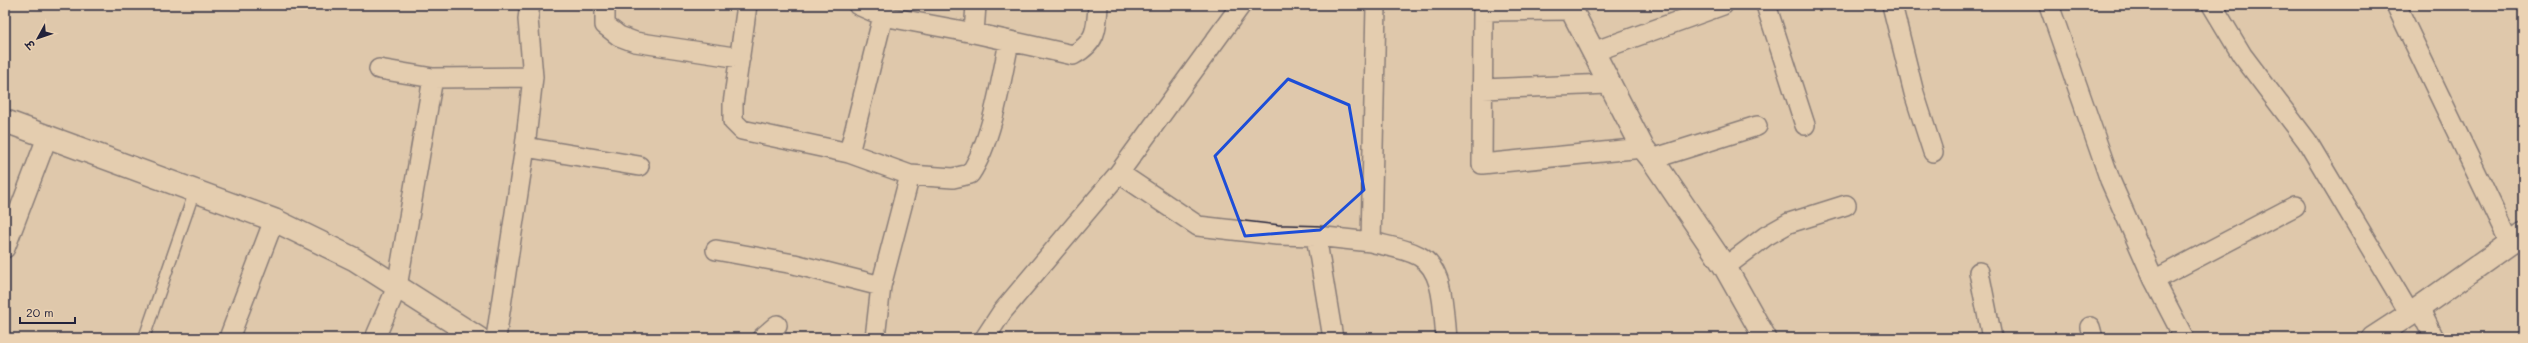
<svg xmlns="http://www.w3.org/2000/svg" width="2528" height="343" font-family="Mali,'Playpen Sans Deva',sans-serif">
	<style>
		.lines { fill: none; stroke-linecap: round; stroke-linejoin: round }
		.lane-casing { stroke: #22223b; stroke-width: 13 }
		.street-casing { stroke: #22223b; stroke-width: 22 }
		.secondary-casing { stroke: #22223b; stroke-width: 25 }
		.lane { stroke: #ebd2b3; stroke-width: 10 }
		.street { stroke: #ebd2b3; stroke-width: 19 }
		.secondary { stroke: #ebd2b3; stroke-width: 22 }
		.marked { fill: none; stroke: #1d4ed8; stroke-width: 3; stroke-linejoin: round }
	</style>
	<rect width="100%" height="100%" fill="#dfc8ac"/>
	<filter id="ink" filterUnits="userSpaceOnUse"><feTurbulence type="fractalNoise" baseFrequency=".025" numOctaves="2"/><feDisplacementMap in="SourceGraphic" scale="8" xChannelSelector="R" yChannelSelector="G"/><feConvolveMatrix kernelMatrix="1 2 1 2 8 2 1 2 1" color-interpolation-filters="sRGB"/></filter>
	<g filter="url(#ink)">
		<g class="lines">
			<defs>
				<path id="lane" d="M 144,338 L 195,190"/>
				<path id="street" d="M 605,5 L 605,25 L 619,36 L 635,42 L 740,58
					M 747,5 L 733,104 L 733,121 L 742,130 L 849,153 L 910,175 L 881,286 L 875,338
					M 858,5 L 883,16
					M 1376,5 L 1371,242 C 1386,246 1405,248 1419,256 C 1445,270 1443,312 1446,338
					M 1766,5 L 1805,125
					M 1892,5 L 1914,93 L 1933,152
					M 2049,5 L 2110,180 L 2154,280 L 2184,338
					M 2212,5 L 2242,55 L 2307,141 L 2410,314
					M 2396,5 L 2510,243
					M 1572,10 L 1483,11 L 1482,164 L 1643,148
					M 974,33 L 1073,55 C 1096,43 1097,29 1098,5
					M 1593,52 L 1723,5
					M 433,78 L 533,77
					M 1483,89 L 1609,84
					M 525,147 L 639,166
					M 849,153 L 883,16 L 974,33 L 976,5
					M 1652,159 L 1757,126
					M 1119,173 L 1198,226 L 1277,235 L 1316,236
					M 910,175 L 953,178 L 970,174 C 992,141 1001,81 1009,42
					M 5,248 L 48,135
					M 716,250 L 794,264 L 881,286
					M 1725,267 L 1766,236 L 1789,223 L 1846,205
					M 1979,272 L 1992,338
					M 2154,280 L 2295,206
					M 2419,308 L 2434,338
					M 2090,327 L 2093,338
					M 229,338 L 274,220
					M 375,338 L 397,287 L 433,78 L 379,69
					M 496,338 L 525,147 L 533,77 L 528,19 L 530,5
					M 762,338 L 777,325
					M 985,338 L 1002,312 L 1119,173 L 1241,5
					M 1333,338 L 1316,236 L 1371,242"/>
				<path id="secondary" d="M 1569,5 L 1643,148 L 1652,159 L 1725,267 L 1765,338
					M 5,121 L 274,220 L 354,259 L 478,338
					M 2373,338 L 2419,308 L 2523,234"/>
			</defs>
			<!-- lane casing -->
			<use href="#lane" class="lane-casing"/>
			<!-- street casing -->
			<use href="#street" class="street-casing"/>
			<!-- secondary casing -->
			<use href="#secondary" class="secondary-casing"/>
			<!-- lane -->
			<use href="#lane" class="lane"/>
			<!-- street -->
			<use href="#street" class="street"/>
			<!-- secondary -->
			<use href="#secondary" class="secondary"/>
		</g>
	</g>
	<!-- marked area -->
	<path d="M0 0H2528V343H0ZM 1288,79 L 1349,105 L 1364,190 L 1320,230 L 1245,236 L 1215,156 Z" fill="#dfc8ac" fill-opacity=".55" fill-rule="evenodd"/>
	<path class="marked" d="M 1288,79 L 1349,105 L 1364,190 L 1320,230 L 1245,236 L 1215,156 Z"/>
	<!-- margin -->
	<rect width="2528" height="343" fill="none" stroke="#ebd2b3" stroke-width="20"/>
	<rect x="10" y="10" width="2508" height="323" fill="none" stroke="#22223b" stroke-width="1.5" filter="url(#ink)"/>
	<!-- north arrow -->
	<g transform="translate(38 38) rotate(230)" stroke="#ebd2b3" stroke-width="3" paint-order="stroke">
	<path d="M0-3L7 15L0 10L-7 15Z" fill="#22223b"/>
	<text y="-6" font-size="11" font-weight="bold" text-anchor="middle" fill="#22223b">उ</text>
	</g>
	<!-- scale -->
	<path d="M20 317v6h55v-6" fill="none" stroke="#22223b" stroke-width="2"/>
	<text x="26" y="317" font-size="12" fill="#22223b" stroke="#ebd2b3" stroke-width="3" paint-order="stroke">20 m</text>
</svg>
